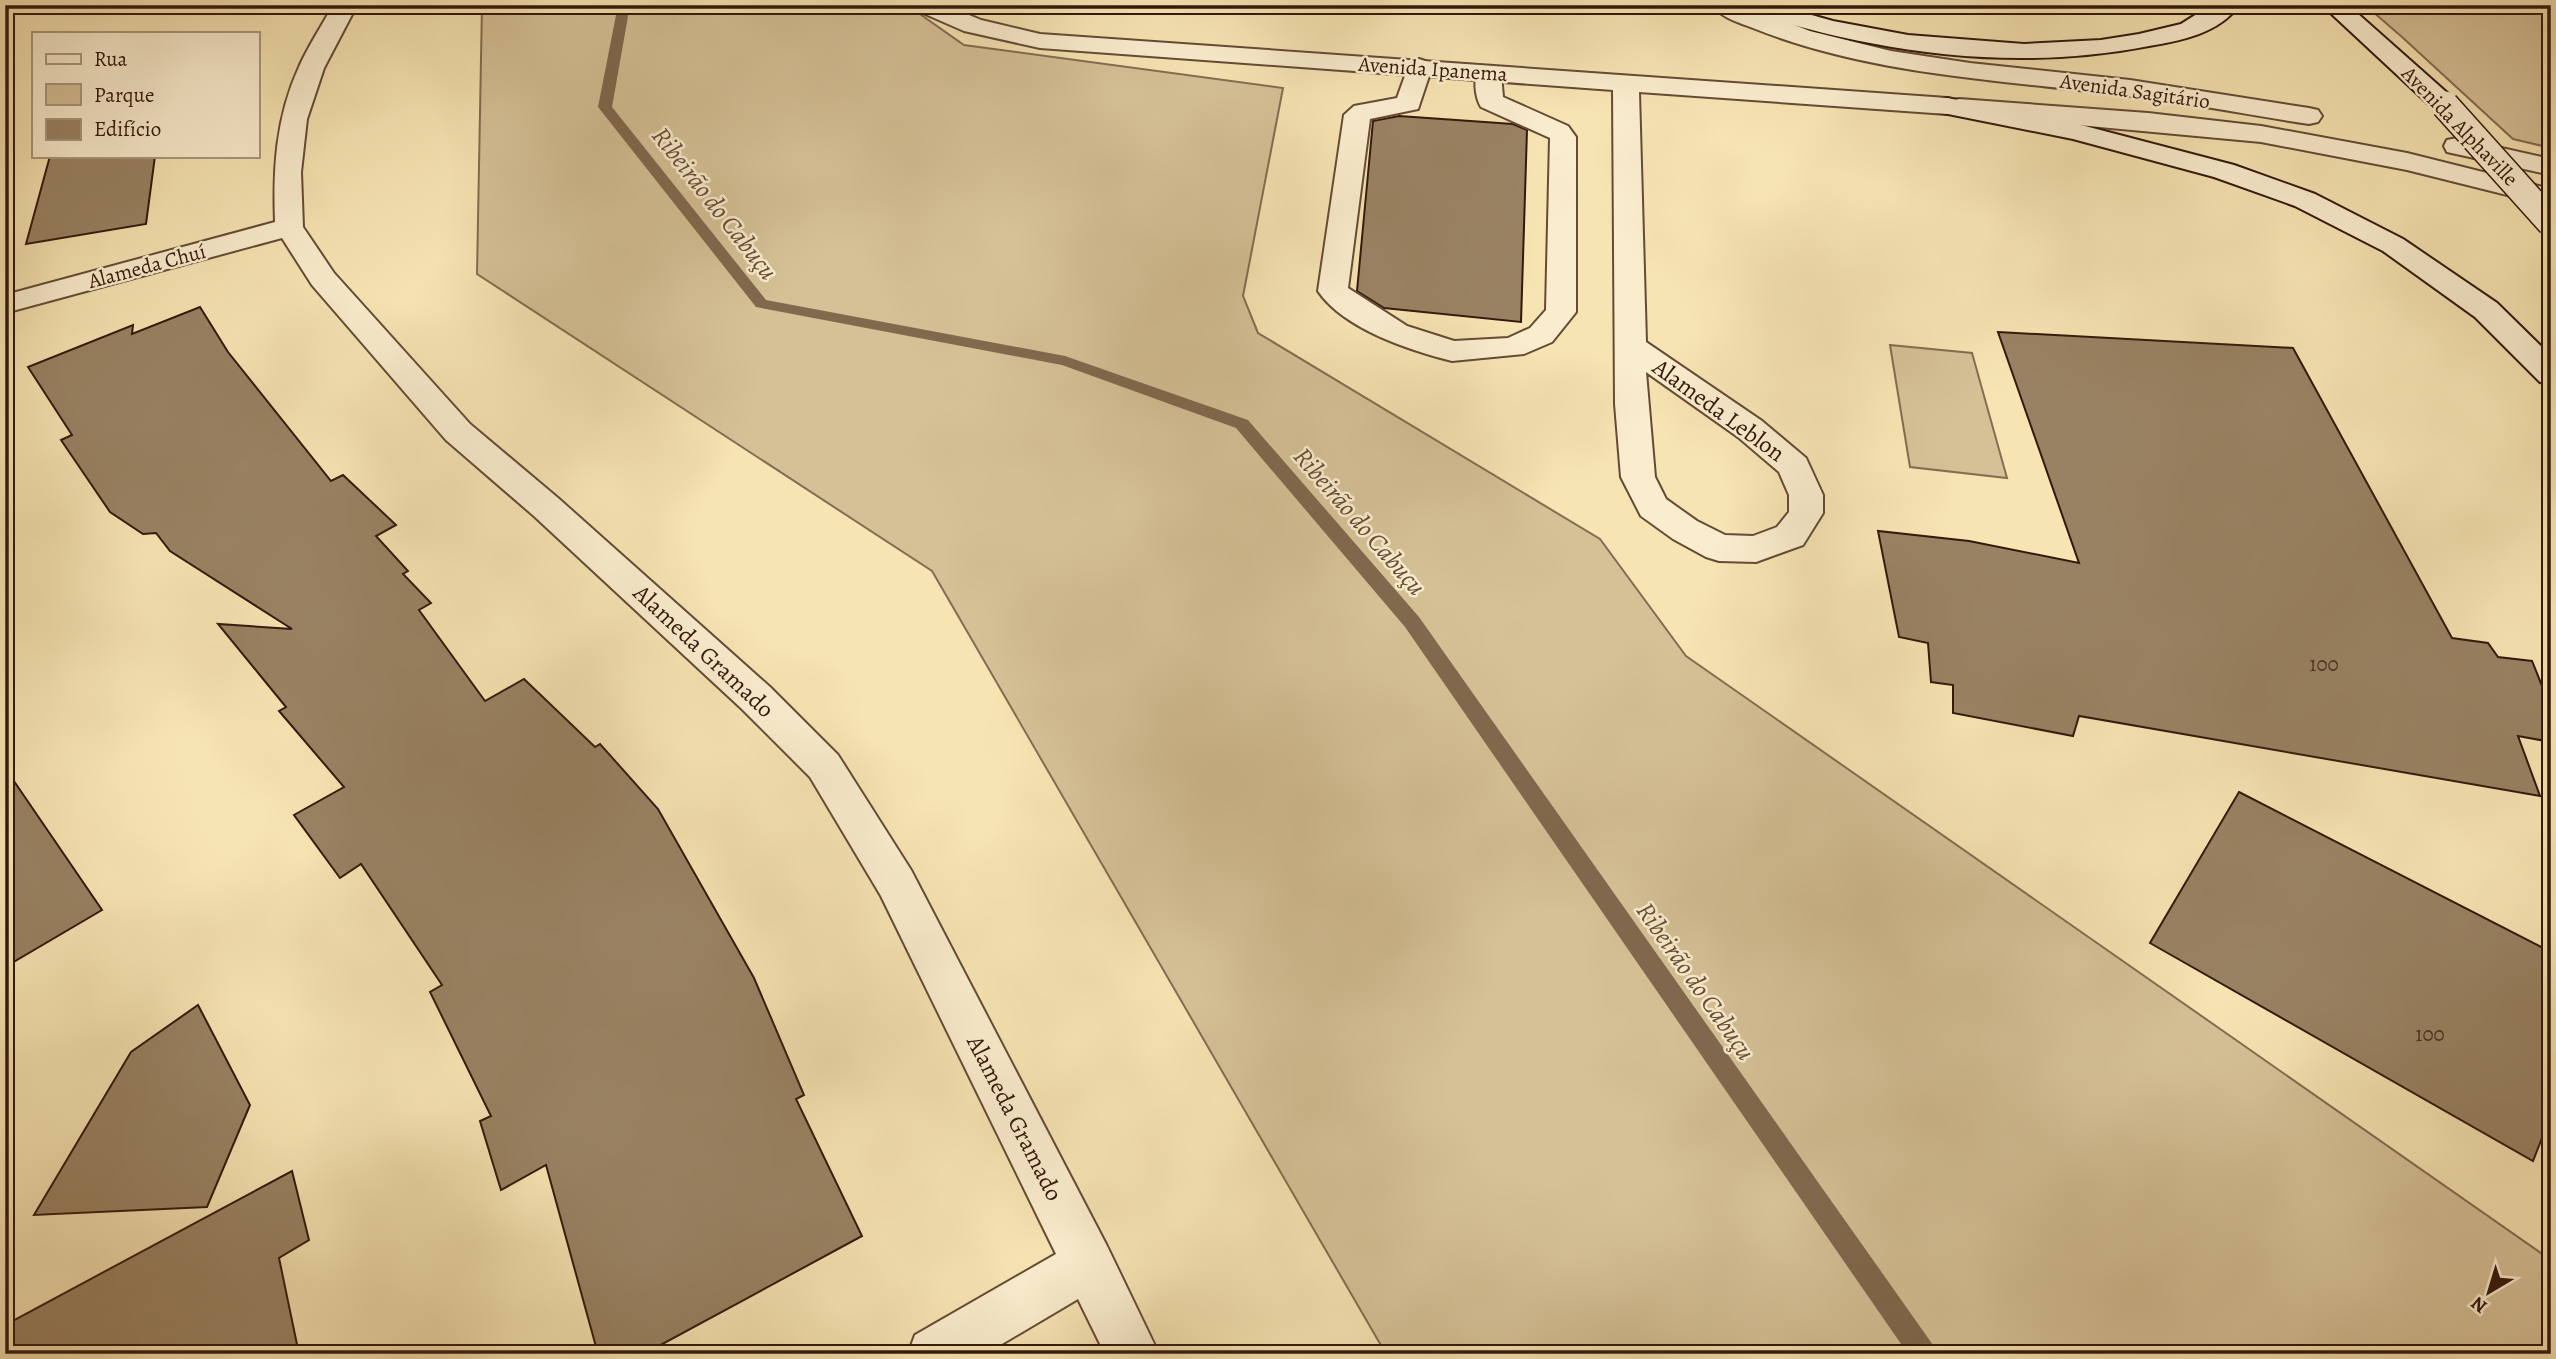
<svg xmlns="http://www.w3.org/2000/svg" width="2556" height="1359" font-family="Alegreya,serif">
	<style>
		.green { fill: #d6c197; stroke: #856c52; stroke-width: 2 }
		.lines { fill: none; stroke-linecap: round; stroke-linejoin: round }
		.stream { fill: #81694e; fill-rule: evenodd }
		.building { fill: #998263; stroke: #34180c; stroke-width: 2 }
		.service-casing { stroke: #654b36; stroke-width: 4 }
		.minor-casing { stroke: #654b36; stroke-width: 4 }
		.tertiary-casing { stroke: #654b36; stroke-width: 4 }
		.secondary-casing { stroke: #34180c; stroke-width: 4 }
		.service { fill: #faedce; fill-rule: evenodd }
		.minor { fill: #faedce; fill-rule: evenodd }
		.tertiary { fill: #faedce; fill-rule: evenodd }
		.secondary { fill: #faedce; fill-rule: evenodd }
		.secondary-bridge-casing { stroke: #34180c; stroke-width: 30; stroke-linecap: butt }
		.secondary-bridge { stroke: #faedce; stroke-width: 27 }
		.labels { text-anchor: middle; stroke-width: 5; stroke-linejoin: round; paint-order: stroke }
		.far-street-label { font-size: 21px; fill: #34180c; stroke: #faedce }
		.number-label { font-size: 21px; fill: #4d3222 }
		.street-label { font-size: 24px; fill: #34180c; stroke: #faedce }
		.water-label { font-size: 26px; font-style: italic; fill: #684e38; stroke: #faedce }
	</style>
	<rect width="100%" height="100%" fill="#f7e4b3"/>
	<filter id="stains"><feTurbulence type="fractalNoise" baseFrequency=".00286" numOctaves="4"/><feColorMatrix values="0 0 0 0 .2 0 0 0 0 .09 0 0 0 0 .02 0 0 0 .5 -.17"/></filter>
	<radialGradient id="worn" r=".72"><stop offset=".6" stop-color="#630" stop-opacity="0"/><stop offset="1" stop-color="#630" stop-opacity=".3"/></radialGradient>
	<!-- green -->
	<path class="green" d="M 482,5 L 907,5 L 964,45 L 1283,88 L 1243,296 L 1258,333 L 1600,539 L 1686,656 L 2551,1260 L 2551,1354 L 1386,1354 L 932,571 L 477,274 Z
		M 2365,5 L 2551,5 L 2551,148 L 2513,139 L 2402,37 Z
		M 1890,345 L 1972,353 L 2007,478 L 1910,467 Z"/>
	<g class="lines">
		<!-- stream -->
		<path class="stream" d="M 618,5 L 630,5 L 612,107 L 766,300 L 1065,356 L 1248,420 L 1419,617 L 1933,1345 L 1937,1354 L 1908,1354 L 1405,627 L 1236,428 L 1062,365 L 756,307 L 598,107 Z"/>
	</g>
	<!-- building -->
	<path class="building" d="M 1399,116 L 1513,124 L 1527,130 L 1521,322 L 1384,308 L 1357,291 L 1373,121 Z
		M 50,156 L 155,156 L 146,224 L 26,244 Z
		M 200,307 L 228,352 L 331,481 L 343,475 L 396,525 L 376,536 L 408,571 L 403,574 L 431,603 L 419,610 L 485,701 L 524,679 L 595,747 L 600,744 L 658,809 L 754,978 L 804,1095 L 796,1099 L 862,1236 L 644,1354 L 598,1354 L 546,1165 L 501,1190 L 480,1121 L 491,1116 L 430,992 L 442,985 L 361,864 L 340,878 L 294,815 L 344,787 L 279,711 L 286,707 L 218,624 L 292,629 L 170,551 L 156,533 L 143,534 L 110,512 L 61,440 L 72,435 L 28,367 L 133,325 L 132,334 Z
		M 1998,332 L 2293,348 L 2452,638 L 2488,643 L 2498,657 L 2532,661 L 2551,708 L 2551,742 L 2518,736 L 2540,796 L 2079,716 L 2073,736 L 1953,713 L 1953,685 L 1931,682 L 1928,643 L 1899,637 L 1878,531 L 1969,541 L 2079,563 Z
		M 5,768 L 102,910 L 5,967 Z
		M 2239,792 L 2551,952 L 2551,1115 L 2533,1161 L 2150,943 Z
		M 198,1005 L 250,1105 L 207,1207 L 34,1215 L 131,1052 Z
		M 292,1171 L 309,1240 L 279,1258 L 299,1354 L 5,1354 L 5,1325 Z"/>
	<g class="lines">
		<defs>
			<path id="service" d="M 1419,59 L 1428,62 L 1432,67 L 1418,109 L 1370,119 L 1348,288 L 1407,326 L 1454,341 L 1508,338 L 1530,328 L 1546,310 L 1550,138 L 1481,107 C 1475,97 1473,78 1479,69 L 1488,66 L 1497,69 L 1501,74 L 1503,97 L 1568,126 L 1576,137 L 1576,312 L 1552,342 L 1524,354 L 1452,361 C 1409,350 1344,329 1318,291 L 1344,115 L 1354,106 L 1397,98 L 1410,62 Z"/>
			<path id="minor" d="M 333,5 L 357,5 L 324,68 L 307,119 L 301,172 L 303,227 L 334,273 L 470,424 L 558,498 L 770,687 L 838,755 L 911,870 L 1107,1246 L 1159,1354 L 1105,1354 L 1078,1299 L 985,1354 L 908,1354 L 915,1335 L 1056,1254 L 881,896 L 810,777 L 742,709 L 534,516 L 446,440 L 312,285 L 282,238 L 5,313 L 5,295 L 275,222 C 273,169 276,117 299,67 C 308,46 322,26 333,5 Z
				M 912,5 L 945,5 L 981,20 L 1040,34 L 1947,98 L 1956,100 L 1960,106 L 1956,112 L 1947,114 L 1639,92 L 1646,342 L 1762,421 L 1806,458 L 1823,495 L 1823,513 L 1803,545 L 1756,562 L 1719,561 L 1706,557 L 1673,539 L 1641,516 L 1621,477 L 1615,404 L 1613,90 L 1040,48 L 964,31 L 916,10 ZM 1646,372 L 1738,437 L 1779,472 L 1789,495 L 1789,512 L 1777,527 L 1753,536 L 1725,535 L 1697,521 L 1666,499 L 1655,477 Z
				M 1712,5 L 1742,5 L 1810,31 L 1891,51 L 1970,63 L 2130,80 L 2309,108 L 2318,110 L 2322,116 L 2318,122 L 2309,124 C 2249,115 2190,103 2130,96 C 2004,80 1873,76 1753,28 C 1740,23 1720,17 1712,5 Z"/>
			<path id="tertiary" d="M 1959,99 L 2148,113 L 2261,126 L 2407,153 L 2551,189 L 2551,206 L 2407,170 L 2261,142 L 1950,113 L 1946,107 L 1950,101 Z
				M 2457,138 L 2551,159 L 2551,175 L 2447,152 L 2444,146 L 2447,140 Z"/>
			<path id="secondary" d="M 1732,5 L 1776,5 L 1833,21 L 1908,35 L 2024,44 L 2101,40 L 2139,34 L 2181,24 L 2211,5 L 2239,5 C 2220,33 2180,41 2149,46 C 2056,64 1963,61 1870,43 C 1824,35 1780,21 1736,10 Z
				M 2322,5 L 2348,5 L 2454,99 L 2458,105 L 2454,111 L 2445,113 L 2436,111 Z
				M 1947,98 L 2085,126 L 2234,165 L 2315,194 L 2403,239 L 2497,303 L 2551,356 L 2551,385 L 2540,382 L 2475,317 L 2383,251 L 2295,206 L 2214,177 L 2073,139 L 1938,112 L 1934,106 L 1938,100 Z"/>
		</defs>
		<!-- service casing -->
		<use href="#service" class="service-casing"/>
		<!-- minor casing -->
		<use href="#minor" class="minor-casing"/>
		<!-- tertiary casing -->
		<use href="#tertiary" class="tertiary-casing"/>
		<!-- secondary casing -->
		<use href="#secondary" class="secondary-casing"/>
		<!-- service -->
		<use href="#service" class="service"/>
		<!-- minor -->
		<use href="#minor" class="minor"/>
		<!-- tertiary -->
		<use href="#tertiary" class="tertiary"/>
		<!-- secondary -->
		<use href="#secondary" class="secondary"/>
		<defs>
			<path id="secondary-bridge" d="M 2445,105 L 2551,223"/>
		</defs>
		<!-- secondary-bridge casing -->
		<use href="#secondary-bridge" class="secondary-bridge-casing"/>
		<!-- secondary-bridge -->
		<use href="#secondary-bridge" class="secondary-bridge"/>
	</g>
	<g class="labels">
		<!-- far-street labels -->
		<g class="far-street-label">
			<text transform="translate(1433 69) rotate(4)" y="7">Avenida Ipanema</text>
			<text transform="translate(2135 91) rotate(8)" y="7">Avenida Sagitário</text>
			<text transform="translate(2460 126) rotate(46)" y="7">Avenida Alphaville</text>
			<text transform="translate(147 266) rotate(-15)" y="7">Alameda Chuí</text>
		</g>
		<!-- number labels -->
		<g class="number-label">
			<text x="2324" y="671">100</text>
			<text x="2430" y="1041">100</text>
		</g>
		<!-- street labels -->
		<g class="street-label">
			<text transform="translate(1719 410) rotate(36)" y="8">Alameda Leblon</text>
			<text transform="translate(704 651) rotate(43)" y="8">Alameda Gramado</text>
			<text transform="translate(1015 1118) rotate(63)" y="8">Alameda Gramado</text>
		</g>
		<!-- water labels -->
		<g class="water-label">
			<text transform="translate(715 203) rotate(52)" y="9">Ribeirão do Cabuçu</text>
			<text transform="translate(1360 521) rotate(49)" y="9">Ribeirão do Cabuçu</text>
			<text transform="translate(1696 981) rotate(55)" y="9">Ribeirão do Cabuçu</text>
		</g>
	</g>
	<!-- margin -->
	<rect width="2556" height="1359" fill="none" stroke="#f7e4b3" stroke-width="28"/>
	<rect x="7" y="7" width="2542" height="1345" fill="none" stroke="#34180c" stroke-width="3.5"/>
	<rect x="14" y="14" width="2528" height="1331" fill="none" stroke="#34180c" stroke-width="2"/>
	<!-- legend -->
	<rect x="32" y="32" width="228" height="126" fill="#faedce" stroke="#ab9880" stroke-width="2"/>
	<rect x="46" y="54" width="35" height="10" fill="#faedce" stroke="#ab9880" stroke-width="2"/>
	<text x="94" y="66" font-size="21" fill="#34180c">Rua</text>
	<rect x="46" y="84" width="35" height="21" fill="#d6c197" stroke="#ab9880" stroke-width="2"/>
	<text x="94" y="102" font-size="21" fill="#34180c">Parque</text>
	<rect x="46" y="119" width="35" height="21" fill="#998263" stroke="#ab9880" stroke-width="2"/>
	<text x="94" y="136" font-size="21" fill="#34180c">Edifício</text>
	<!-- north arrow -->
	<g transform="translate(2489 1292) rotate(218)" stroke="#faedce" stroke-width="5" paint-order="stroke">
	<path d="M0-5L12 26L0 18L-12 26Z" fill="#34180c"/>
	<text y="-10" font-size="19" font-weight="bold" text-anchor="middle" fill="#34180c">N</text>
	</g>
	<rect width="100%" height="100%" filter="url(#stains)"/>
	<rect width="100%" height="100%" fill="url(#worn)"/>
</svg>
